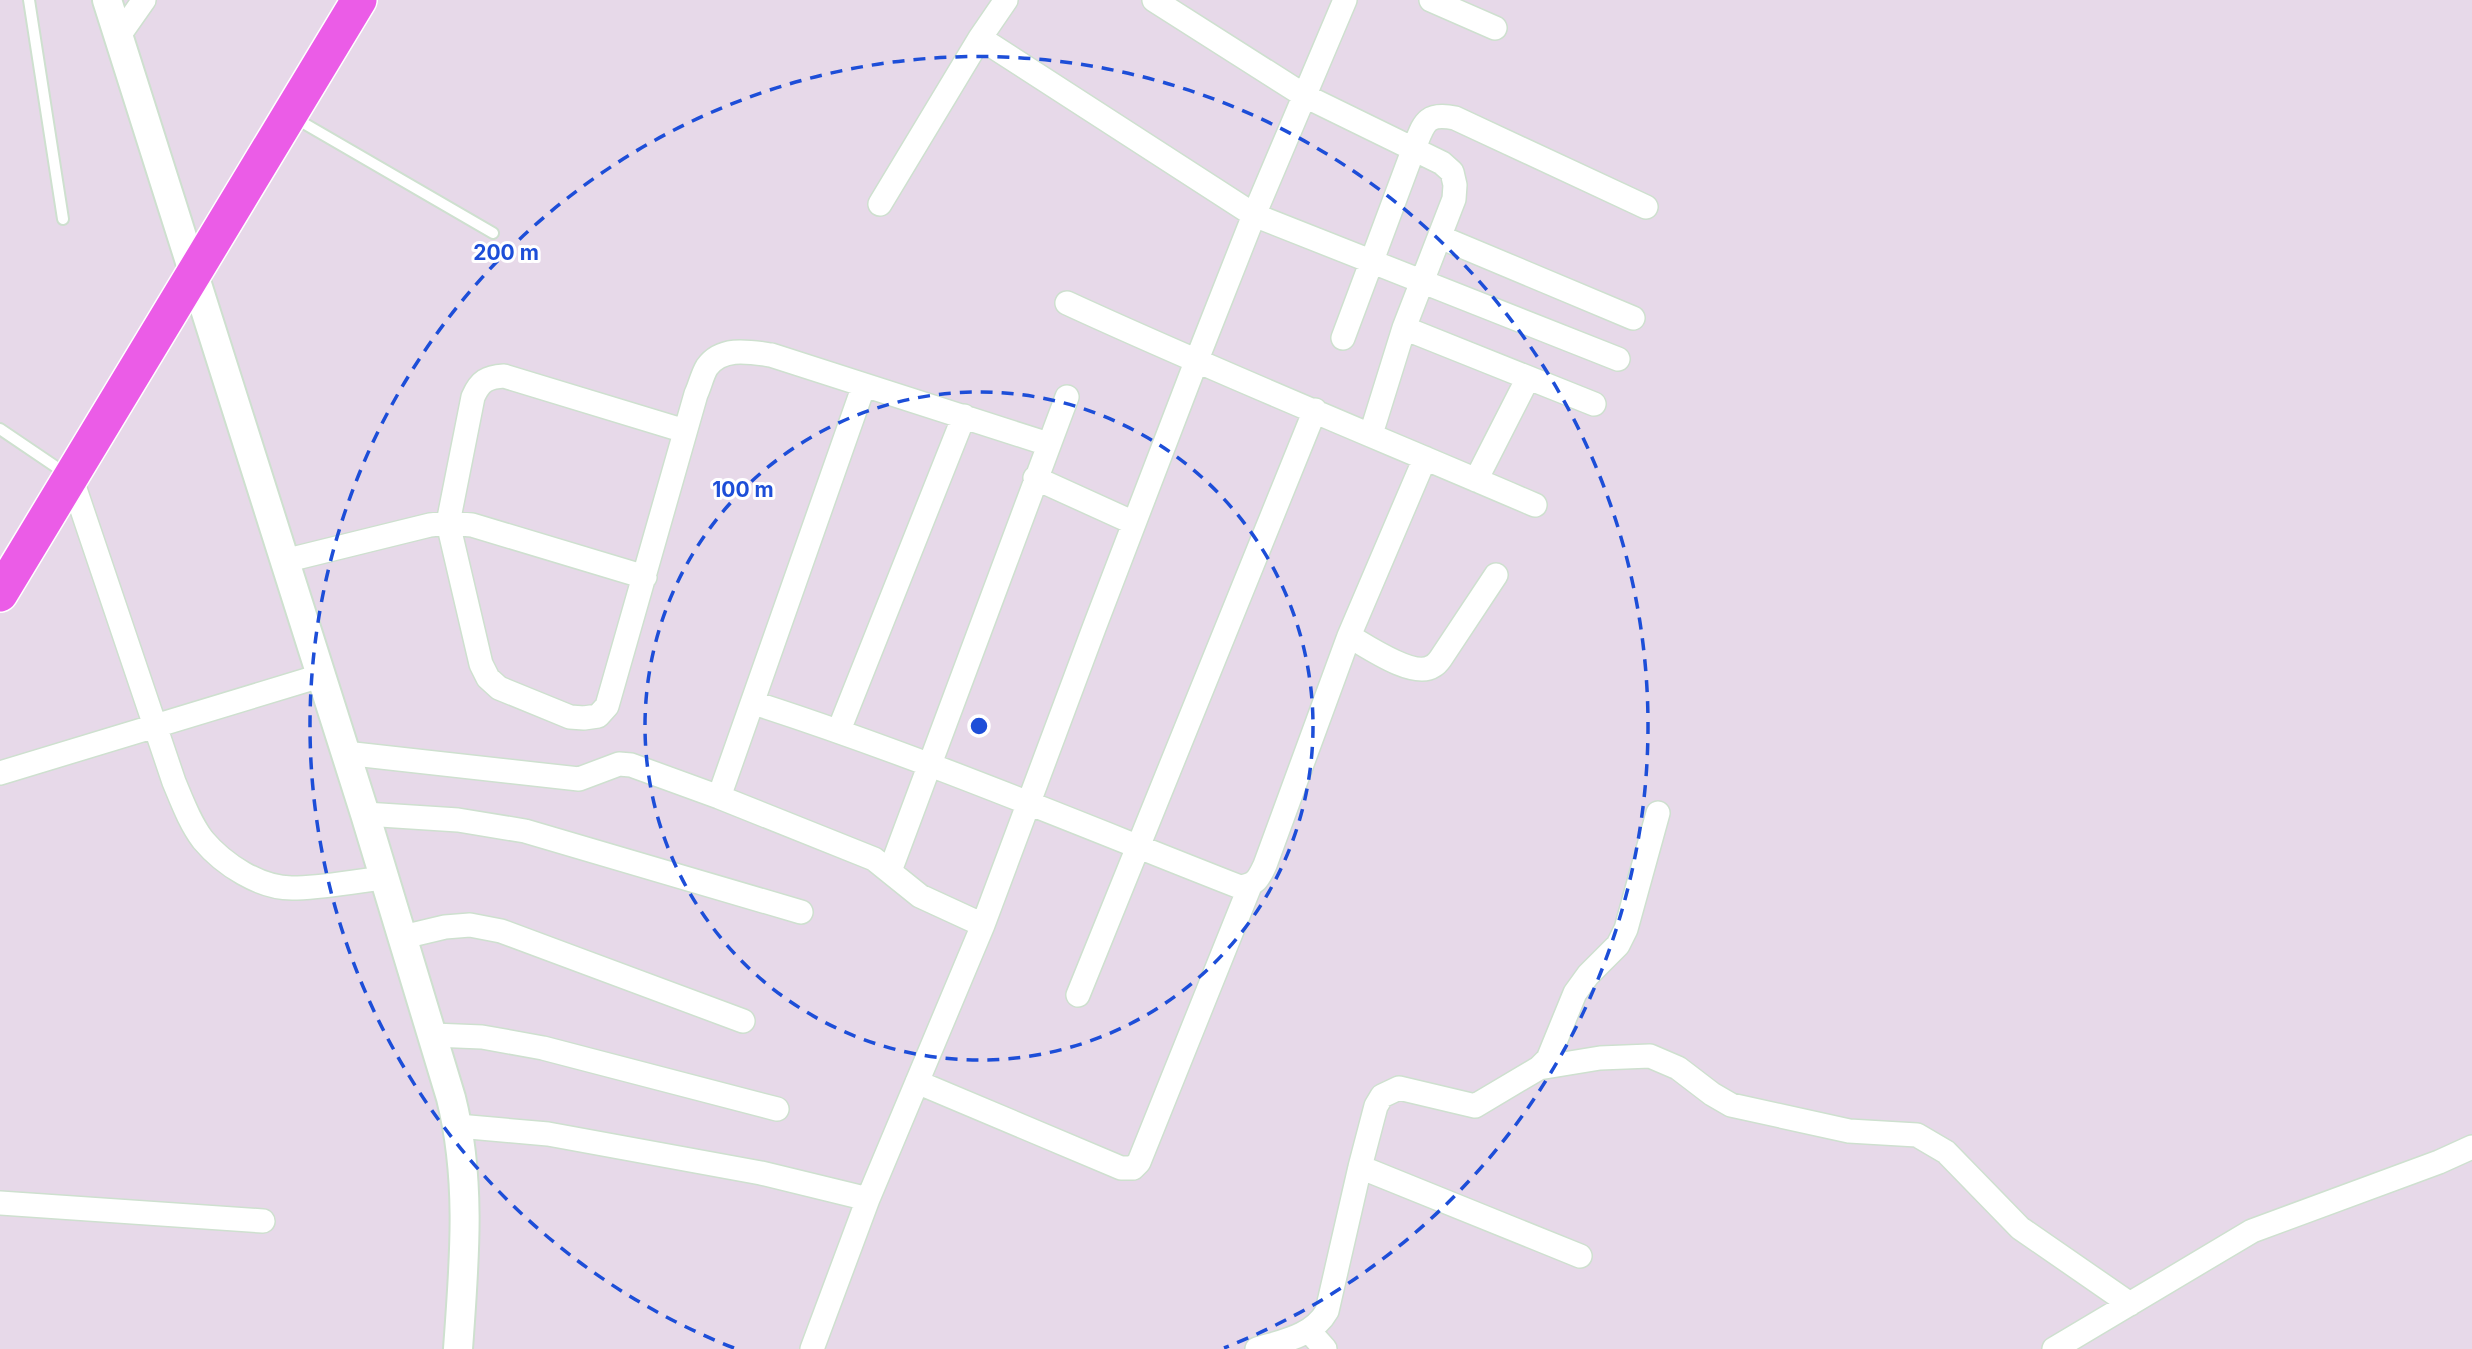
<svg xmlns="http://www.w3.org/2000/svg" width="2472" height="1349" font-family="Inter,sans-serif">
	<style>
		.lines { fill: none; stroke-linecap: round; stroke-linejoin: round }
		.service-casing { stroke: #cee0cf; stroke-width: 14 }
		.minor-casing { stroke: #cee0cf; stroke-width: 26 }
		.tertiary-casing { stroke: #cee0cf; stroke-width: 32 }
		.primary-casing { stroke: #fff; stroke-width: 38 }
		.service { stroke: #fff; stroke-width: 10 }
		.minor { stroke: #fff; stroke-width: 23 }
		.tertiary { stroke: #fff; stroke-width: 28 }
		.primary { stroke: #eb5ce7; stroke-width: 35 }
		.ring { fill: none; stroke: #1d4ed8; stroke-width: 3.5; stroke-dasharray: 12 9 }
		.centre { fill: #1d4ed8; stroke: #fff; stroke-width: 3.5 }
		.ring-label { font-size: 21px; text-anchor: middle; font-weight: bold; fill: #1d4ed8; stroke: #fff; stroke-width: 6; stroke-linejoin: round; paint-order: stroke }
	</style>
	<rect width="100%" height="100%" fill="#e7d9e9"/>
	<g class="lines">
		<defs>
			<path id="service" d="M 29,0 L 63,219
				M 293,117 L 493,233
				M 0,429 L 68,475"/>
			<path id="minor" d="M 1154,0 L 1305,96 L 1442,163 L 1452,172 L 1455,185 L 1454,199 L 1404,328 L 1371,434
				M 1431,0 L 1495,28
				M 118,37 L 144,0
				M 980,38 L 1254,215 L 1618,359
				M 880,204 L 980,38 L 1006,0
				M 1440,237 L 1633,318
				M 1067,303 C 1221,374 1379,438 1535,505
				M 1404,328 L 1594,404
				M 1343,338 L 1414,148 C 1424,124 1425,112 1455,118 L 1646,207
				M 685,431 L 504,376 C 487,377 480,381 473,397 L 448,523 L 481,664 L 488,678 L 499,688 L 570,717 L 584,718 L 598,716 L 607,706 L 696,394 C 700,386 702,375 707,367 C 722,346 750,352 771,355 L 1048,444
				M 71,477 L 174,782 C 182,801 190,823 203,840 C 224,865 260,888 292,888 C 323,888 354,881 385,878
				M 1035,478 L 1134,523
				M 1476,480 L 1528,378
				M 284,561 L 430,525 L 448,523 L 472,525 L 645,577
				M 1349,636 C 1368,647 1414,679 1433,666 C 1437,664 1439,661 1441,658 L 1496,575
				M 754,703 C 919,756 1079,824 1240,887 C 1256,885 1259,878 1265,865 L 1349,636 L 1425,458
				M 839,730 L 964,416
				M 345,753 L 579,779 L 619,764 L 631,765 L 719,797 L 874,859 L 920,896 L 983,925
				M 0,773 L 320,676
				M 719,797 L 864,385
				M 365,814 L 458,820 L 525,831 L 801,912
				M 890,871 L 1067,397
				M 403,937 L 445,927 L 470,925 L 501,931 L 743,1021
				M 1078,995 L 1315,410
				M 433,1035 L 482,1037 L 543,1048 L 777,1109
				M 1539,1068 L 1600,1058 L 1650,1056 L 1678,1068 L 1712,1094 L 1731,1105 L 1849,1131 L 1917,1135 L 1946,1152 L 2020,1228 L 2130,1304
				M 917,1082 L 1121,1168 L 1133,1168 L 1139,1162 L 1250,886
				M 458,1126 L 548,1134 L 761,1173 L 868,1199
				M 1360,1167 L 1580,1256
				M 0,1203 L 263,1221
				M 1309,1331 L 1325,1349
				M 812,1349 L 868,1199 L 983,925 L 1094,628 L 1196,362 L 1254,215 L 1345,0
				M 1257,1349 C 1283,1341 1313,1336 1327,1311 L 1360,1167 L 1376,1106 L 1382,1096 L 1399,1088 L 1475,1106 L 1539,1068 L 1548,1059 L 1575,993 L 1588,975 L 1618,945 L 1626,929 L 1658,813
				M 2054,1349 L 2252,1231 L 2439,1162 L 2472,1147"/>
			<path id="tertiary" d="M 107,0 L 365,814 L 451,1098 C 472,1181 464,1265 458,1349"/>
			<path id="primary" d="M 0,594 L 359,0"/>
		</defs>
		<!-- service casing -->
		<use href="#service" class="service-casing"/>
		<!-- minor casing -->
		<use href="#minor" class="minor-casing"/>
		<!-- tertiary casing -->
		<use href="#tertiary" class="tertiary-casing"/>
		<!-- primary casing -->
		<use href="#primary" class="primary-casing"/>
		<!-- service -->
		<use href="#service" class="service"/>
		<!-- minor -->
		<use href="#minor" class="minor"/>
		<!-- tertiary -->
		<use href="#tertiary" class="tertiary"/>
		<!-- primary -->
		<use href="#primary" class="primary"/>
	</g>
	<!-- distance rings -->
	<g class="ring">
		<circle cx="979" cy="726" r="334"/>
		<path d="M734 1348A669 669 0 1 1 1224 1348"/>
	</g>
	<circle cx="979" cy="726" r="10" class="centre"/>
	<g class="ring-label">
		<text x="506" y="260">200 m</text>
		<text x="743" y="497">100 m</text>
	</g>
</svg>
